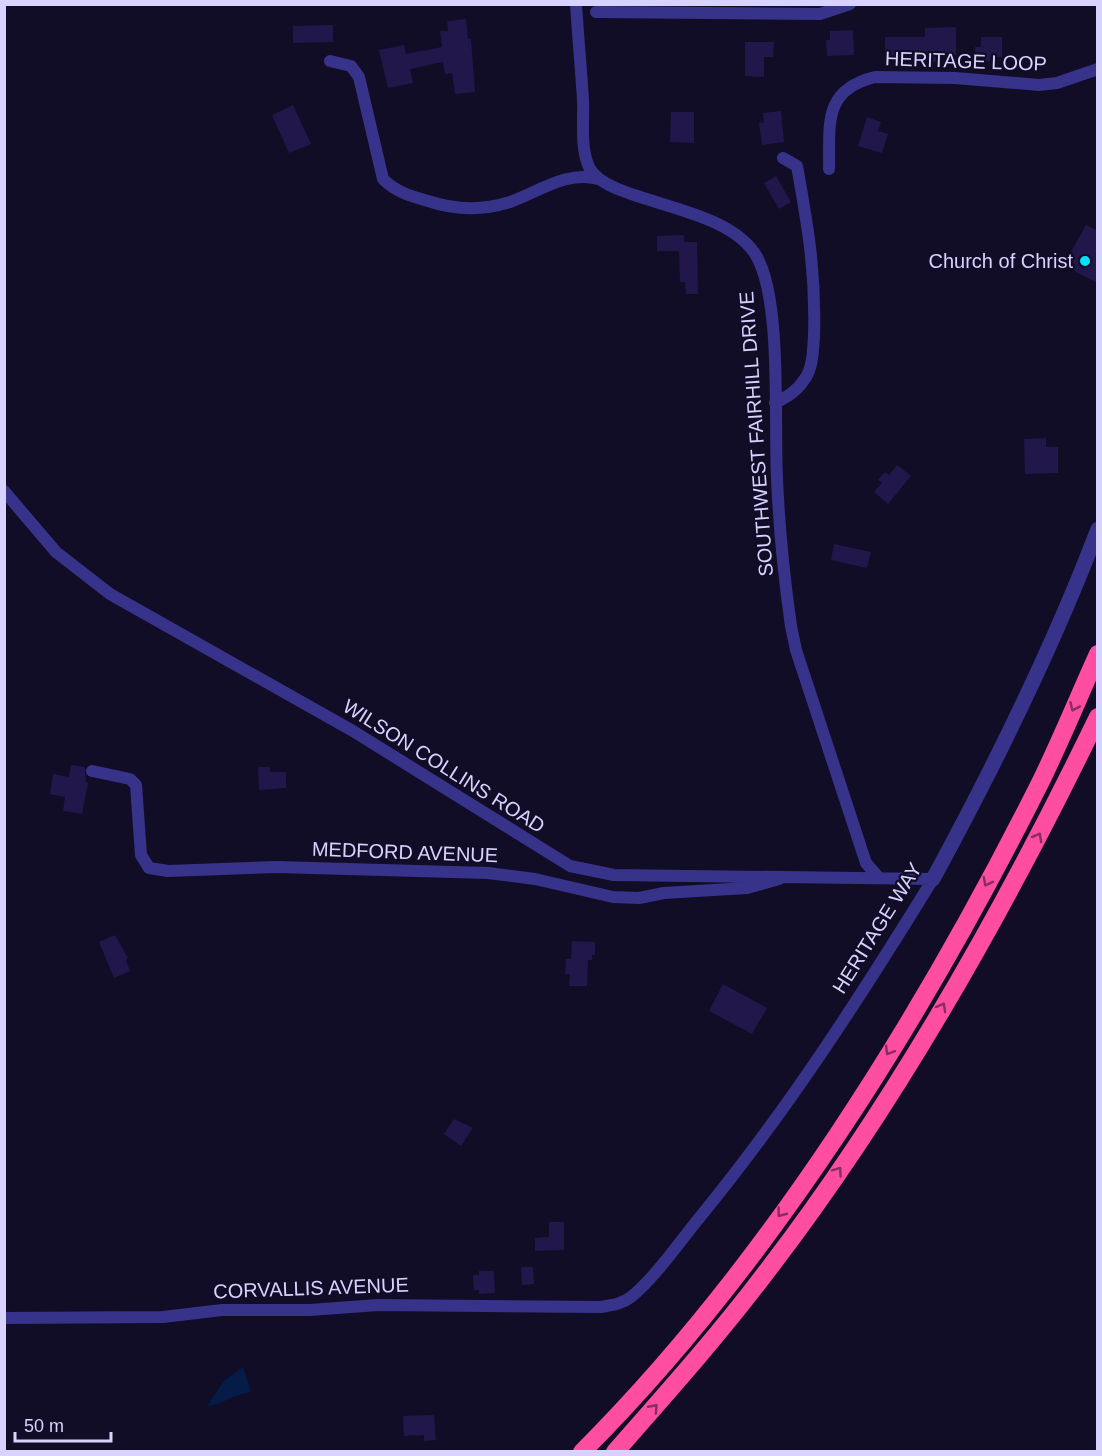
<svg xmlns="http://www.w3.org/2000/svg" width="1102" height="1456" font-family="Helvetica,sans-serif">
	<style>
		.water { fill: #051c48 }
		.building { fill: #22174a }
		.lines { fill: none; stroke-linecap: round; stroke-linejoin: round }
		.minor { stroke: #37338a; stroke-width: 12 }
		.tertiary { stroke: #37338a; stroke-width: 15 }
		.motorway { stroke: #ff4da1; stroke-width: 18 }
		.oneway { stroke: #882d64 }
		.poi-dot { fill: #00e2fd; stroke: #110d27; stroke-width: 2 }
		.labels { text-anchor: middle; stroke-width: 4.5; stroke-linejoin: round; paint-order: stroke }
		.street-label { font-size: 20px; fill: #d8d2ff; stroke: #110d27 }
		.poi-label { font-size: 20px; fill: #d8d2ff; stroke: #110d27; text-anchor: end }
	</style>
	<rect width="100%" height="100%" fill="#110d27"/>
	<!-- water -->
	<path class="water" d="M 243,1367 L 251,1392 C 233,1394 222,1405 207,1406 L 224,1381 Z"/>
	<!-- building -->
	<path class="building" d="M 466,19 L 468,39 L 471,39 L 475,92 L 455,94 L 452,73 L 445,74 L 443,62 L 410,69 L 413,83 L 388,88 L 379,50 L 404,45 L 406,54 L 442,47 L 440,31 L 448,31 L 447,21 Z
		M 333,25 L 333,42 L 293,43 L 293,26 Z
		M 956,27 L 956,55 L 940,55 L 940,62 L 885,60 L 885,37 L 925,37 L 925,28 Z
		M 853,30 L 854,55 L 827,56 L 826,40 L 830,40 L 830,31 Z
		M 981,37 L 1002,37 L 1002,57 L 990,57 L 990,61 L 976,62 L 975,47 L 981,47 Z
		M 745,42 L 774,42 L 773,57 L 764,57 L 764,77 L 745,76 Z
		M 293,105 L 311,144 L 289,153 L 272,115 Z
		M 781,111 L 784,142 L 762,145 L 759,123 L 764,122 L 763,113 Z
		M 671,112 L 694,112 L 694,143 L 670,142 Z
		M 867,117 L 881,122 L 878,131 L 888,134 L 882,153 L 858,146 Z
		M 776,176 L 791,202 L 779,209 L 764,183 Z
		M 1086,225 L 1098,231 L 1098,283 L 1074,271 L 1071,252 Z
		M 684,235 L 684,242 L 697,242 L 698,294 L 686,294 L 685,282 L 680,282 L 679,251 L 657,251 L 657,236 Z
		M 1046,438 L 1046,447 L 1058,447 L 1058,473 L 1025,474 L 1024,439 Z
		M 897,465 L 911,476 L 888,504 L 874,492 L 882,483 L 878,480 L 885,472 L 889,475 Z
		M 834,544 L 871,552 L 867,568 L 831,560 Z
		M 71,765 L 85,767 L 86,782 L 88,783 L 82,814 L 63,811 L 65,797 L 50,794 L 53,774 L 69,777 Z
		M 258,767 L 270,767 L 270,772 L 286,772 L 286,788 L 259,790 Z
		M 115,935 L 128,958 L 126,960 L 130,971 L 114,978 L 99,942 Z
		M 572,941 L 595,942 L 595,955 L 592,955 L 592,960 L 588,960 L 587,986 L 569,986 L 570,974 L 565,974 L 566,959 L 571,959 Z
		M 723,984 L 767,1008 L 752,1034 L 709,1011 Z
		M 454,1119 L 473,1128 L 461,1146 L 444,1134 Z
		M 549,1222 L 564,1222 L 564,1250 L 535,1251 L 535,1238 L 549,1237 Z
		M 521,1267 L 533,1267 L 534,1284 L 522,1285 Z
		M 479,1271 L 494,1271 L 495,1293 L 479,1294 L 479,1290 L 474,1290 L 473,1275 L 479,1275 Z
		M 434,1415 L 436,1440 L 424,1441 L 424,1435 L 404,1436 L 403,1416 Z"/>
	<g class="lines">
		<!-- minor -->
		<path class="minor" d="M 576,4 C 578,36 581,68 583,100 C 584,121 580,147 589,167 C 607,205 726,202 757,257 C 782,303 774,422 777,478 C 779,527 784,577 791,626 L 796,650 L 866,863 L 879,878
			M 596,12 L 820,14 L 850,4
			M 330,61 L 351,66 L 359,77 L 383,179 C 396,192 410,196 428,201 C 455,210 482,211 510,202 C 538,192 568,170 598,179
			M 829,169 C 830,125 822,90 875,77 L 955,78 L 1039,85 L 1057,83 L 1098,69
			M 775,403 C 787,397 797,391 804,380 C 813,369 813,350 814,336 C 816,273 808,227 797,166 L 783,158
			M 4,491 L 56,552 L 110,594 L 353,731 L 570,866 L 614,875 L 933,879
			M 92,771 L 130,779 L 136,785 L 141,855 L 149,868 L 168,871 L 277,867 L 488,873 L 535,879 L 613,897 L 639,898 L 664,893 L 747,888 L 779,879
			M 4,1318 L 163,1317 L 222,1310 L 310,1310 L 378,1305 L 601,1307 C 613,1305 622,1304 631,1297 C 654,1279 681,1240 700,1217 C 787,1111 861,996 933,879"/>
		<!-- tertiary -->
		<path class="tertiary" d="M 933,879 C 995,765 1052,650 1098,529"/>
		<!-- motorway -->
		<path class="motorway" d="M 582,1452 C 769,1265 923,1017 1041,781 C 1061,740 1079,696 1098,654
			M 615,1452 C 666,1394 717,1337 764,1275 C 893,1108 1006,907 1098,717"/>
	</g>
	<!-- one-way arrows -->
	<defs><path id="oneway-chevron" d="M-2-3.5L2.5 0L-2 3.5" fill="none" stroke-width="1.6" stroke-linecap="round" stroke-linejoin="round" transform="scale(1.5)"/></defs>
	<g class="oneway">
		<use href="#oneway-chevron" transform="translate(1074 707) rotate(114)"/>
		<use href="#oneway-chevron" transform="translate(1038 837) rotate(-61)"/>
		<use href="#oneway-chevron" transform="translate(987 882) rotate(118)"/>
		<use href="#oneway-chevron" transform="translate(942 1007) rotate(-61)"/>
		<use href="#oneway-chevron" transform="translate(889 1051) rotate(122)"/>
		<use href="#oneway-chevron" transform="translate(838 1171) rotate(-55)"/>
		<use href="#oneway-chevron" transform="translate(781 1213) rotate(127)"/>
		<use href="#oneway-chevron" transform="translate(654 1408) rotate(-48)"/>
	</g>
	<!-- markers -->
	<circle class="poi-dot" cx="1085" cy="261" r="6"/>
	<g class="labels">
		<!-- street labels -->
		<g class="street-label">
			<text transform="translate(966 61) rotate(2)" y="7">HERITAGE LOOP</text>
			<text transform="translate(756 434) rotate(-94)" y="7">SOUTHWEST FAIRHILL DRIVE</text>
			<text transform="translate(444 766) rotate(32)" y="7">WILSON COLLINS ROAD</text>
			<text transform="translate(405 852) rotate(2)" y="7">MEDFORD AVENUE</text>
			<text transform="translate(877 928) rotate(-58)" y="7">HERITAGE WAY</text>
			<text transform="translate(311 1288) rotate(-2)" y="7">CORVALLIS AVENUE</text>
		</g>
		<!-- poi labels -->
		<g class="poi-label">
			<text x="1073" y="268">Church of Christ</text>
		</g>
	</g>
	<!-- border -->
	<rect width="1102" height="1456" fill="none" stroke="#d8d2ff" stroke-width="12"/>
	<!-- scale -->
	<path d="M15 1432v9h96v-9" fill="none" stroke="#d8d2ff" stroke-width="3"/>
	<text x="24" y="1432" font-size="18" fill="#d8d2ff" stroke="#110d27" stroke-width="4.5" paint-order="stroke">50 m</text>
</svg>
